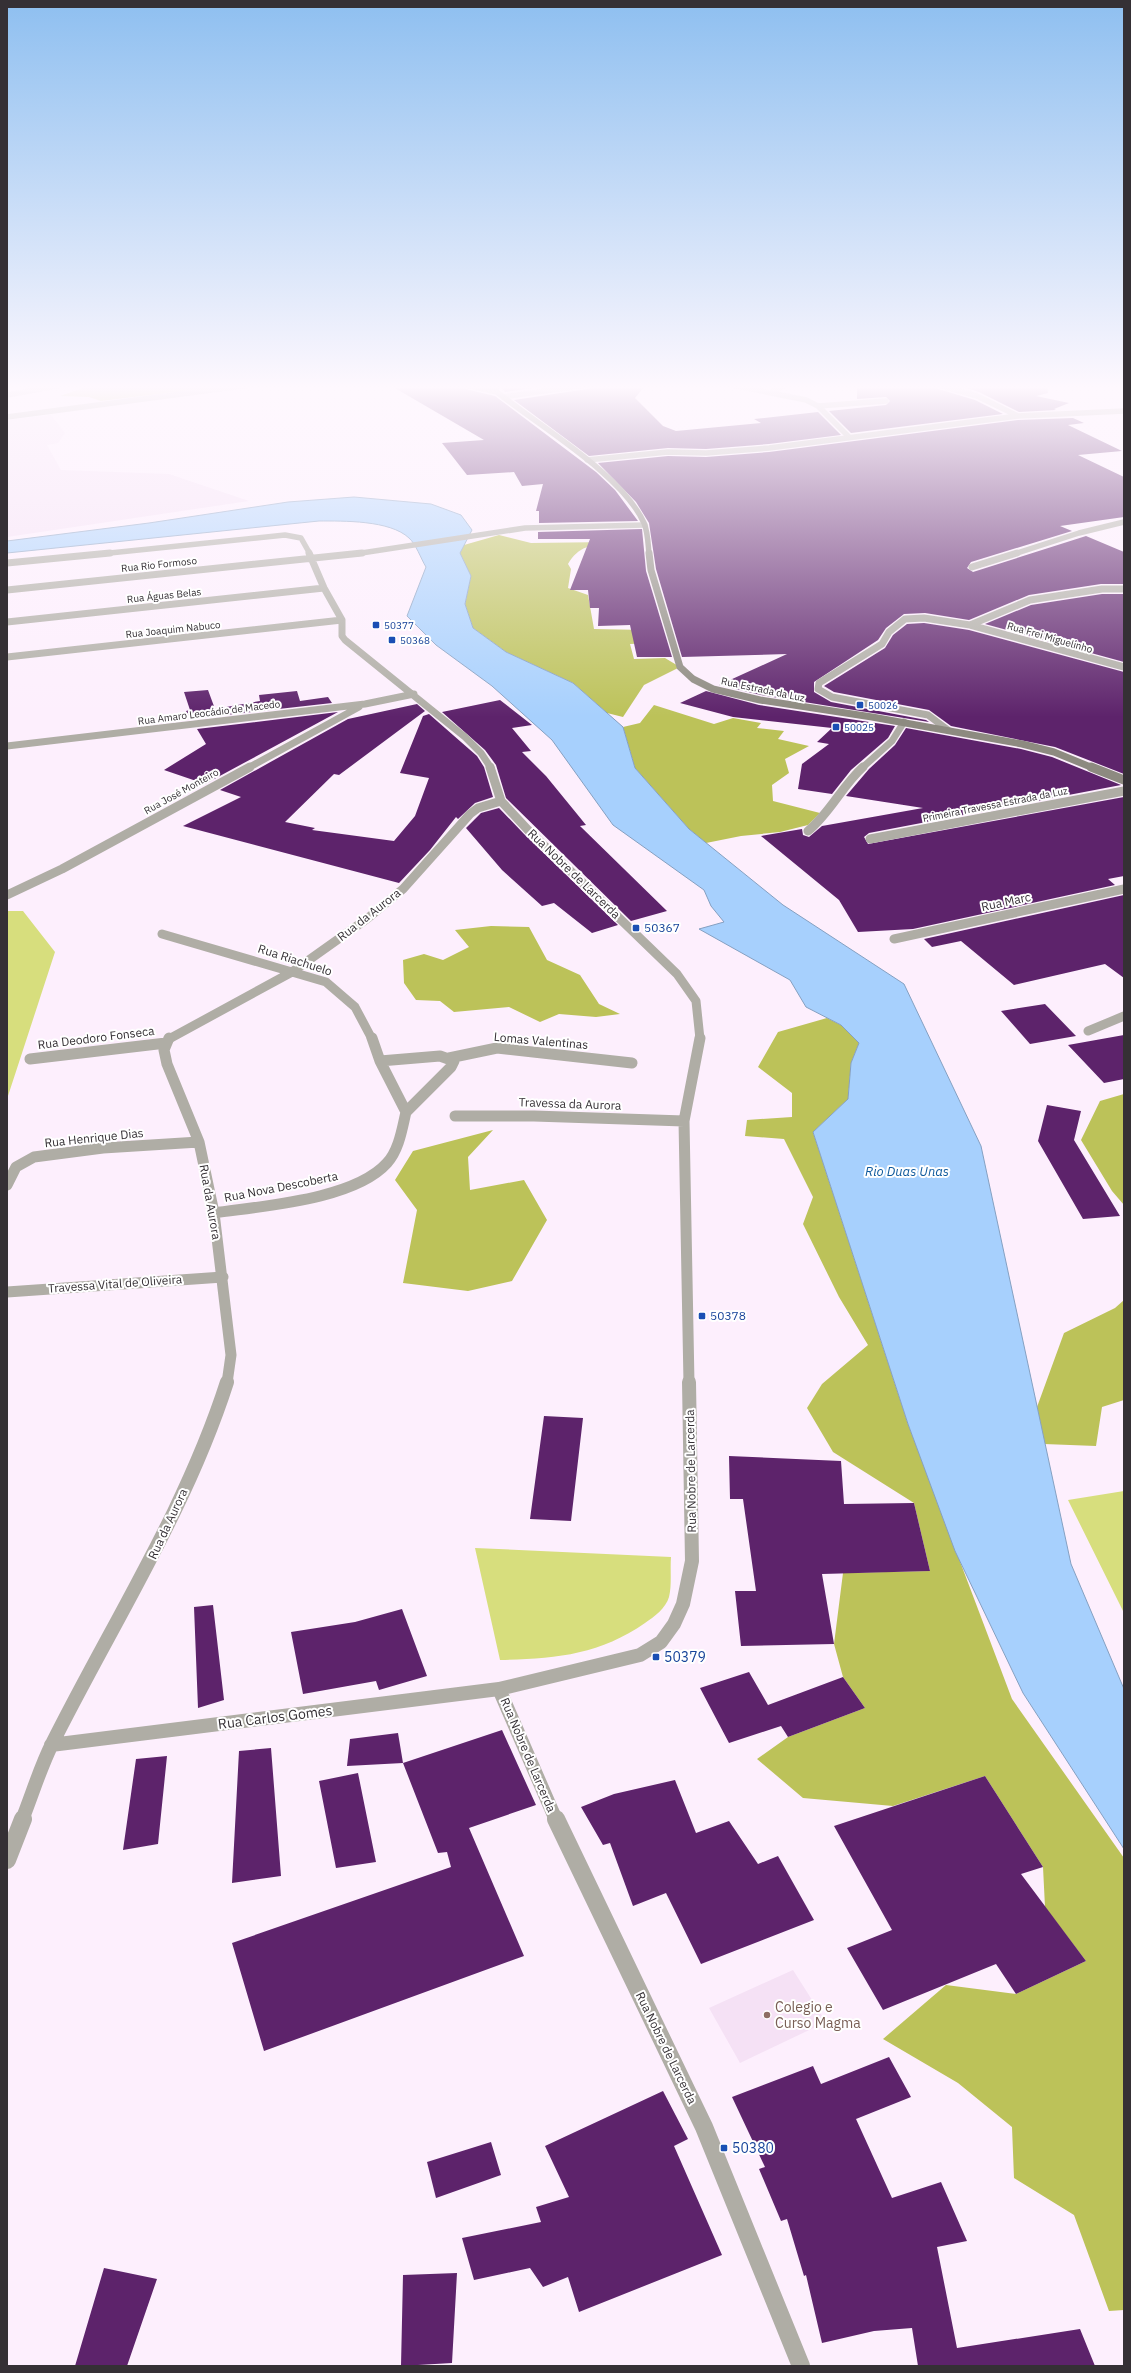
<svg xmlns="http://www.w3.org/2000/svg" width="1131" height="2373" font-family="'IBM Plex Sans',sans-serif">
	<style>
		.built { fill: #f5e1f5 }
		.green { fill: #d7de7d }
		.forest { fill: #bcc259 }
		.water { fill: #a7d0fd; stroke: #85a0c1 }
		.building { fill: #5d236b }
		.lines { fill: none; stroke-linecap: round; stroke-linejoin: round }
		.minor-far5 { stroke: #afada5; stroke-width: 5.5 }
		.minor-far4 { stroke: #afada5; stroke-width: 7 }
		.minor-far3 { stroke: #afada5; stroke-width: 9 }
		.minor-far2 { stroke: #afada5; stroke-width: 11 }
		.minor-far1 { stroke: #afada5; stroke-width: 14 }
		.minor { stroke: #afada5; stroke-width: 18 }
		.secondary-far2 { stroke: #8d8a80; stroke-width: 5.5 }
		.secondary-far1 { stroke: #8d8a80; stroke-width: 7 }
		.secondary { stroke: #8d8a80; stroke-width: 9 }
		.transit-dot { fill: #1a4fb4; stroke: #fff; stroke-width: 1.5 }
		.education-dot { fill: #8d6e63; stroke: #fff; stroke-width: 1.5 }
		.labels { text-anchor: middle; stroke-width: 4; stroke-linejoin: round; paint-order: stroke }
		.far-street-label { font-size: 10px; fill: #353035; stroke: #fff }
		.far-transit-label { font-size: 10px; fill: #164399; stroke: #fff; text-anchor: start }
		.street-label { font-size: 12px; fill: #353035; stroke: #fff }
		.transit-label { font-size: 12px; fill: #164399; stroke: #fff; text-anchor: start }
		.water-label { font-size: 13px; font-style: italic; fill: #0e599c; stroke: #fff }
		.near-transit-label { font-size: 14px; fill: #164399; stroke: #fff; text-anchor: start }
		.near-street-label { font-size: 14px; fill: #353035; stroke: #fff }
		.near-education-label { font-size: 14px; fill: #785e54; stroke: #fff; text-anchor: start }
	</style>
	<rect width="100%" height="100%" fill="#fdeffd"/>
	<!-- built -->
	<path class="built" d="M 51,415 L 65,433 L 58,443 L 47,445 L 61,470 L 169,474 L 249,501 L 7,537 L 7,420 Z
		M 793,1970 L 826,2022 L 740,2063 L 709,2008 Z"/>
	<!-- green -->
	<path class="green" d="M 7,911 L 23,911 L 55,952 L 7,1099 Z
		M 1124,1491 L 1124,1613 L 1068,1500 Z
		M 475,1548 L 671,1557 C 670,1569 672,1585 669,1597 C 666,1608 654,1617 645,1623 C 599,1655 554,1659 500,1660 Z"/>
	<!-- forest -->
	<path class="forest" d="M 86,384 L 126,386 L 136,384 L 240,384 L 101,401 L 89,397 L 60,396 L 80,389 Z
		M 499,535 L 531,543 L 610,542 C 592,545 578,546 568,564 L 571,569 L 568,588 L 588,595 L 594,629 L 646,630 L 658,643 L 630,644 L 634,659 L 665,658 L 680,667 L 644,685 L 623,717 L 607,713 L 573,683 L 506,652 L 473,628 L 465,604 L 471,576 L 459,553 L 464,545 Z
		M 654,705 L 714,724 L 733,718 L 761,723 L 757,728 L 784,731 L 778,739 L 809,746 L 785,759 L 789,773 L 772,785 L 773,801 L 820,813 L 808,825 L 780,832 L 741,836 L 706,843 L 689,829 L 635,768 L 623,727 L 640,723 Z
		M 491,926 L 529,927 L 547,960 L 580,975 L 599,1004 L 620,1014 L 596,1017 L 559,1014 L 540,1022 L 509,1007 L 454,1012 L 440,1001 L 416,1000 L 404,983 L 403,960 L 424,954 L 443,960 L 469,947 L 455,930 Z
		M 827,1018 L 841,1025 L 859,1043 L 851,1063 L 848,1099 L 813,1132 L 908,1424 L 1012,1699 L 1124,1858 L 1124,2310 L 1109,2311 L 1074,2215 L 1014,2178 L 1012,2127 L 958,2083 L 883,2039 L 946,1985 L 1016,1994 L 1086,1961 L 1045,1907 L 1043,1867 L 985,1776 L 893,1806 L 803,1798 L 757,1759 L 788,1737 L 865,1708 L 843,1677 L 834,1644 L 843,1573 L 930,1571 L 914,1503 L 833,1452 L 807,1408 L 822,1384 L 868,1345 L 839,1297 L 803,1224 L 813,1197 L 784,1139 L 745,1136 L 747,1120 L 792,1117 L 792,1093 L 758,1067 L 778,1032 Z
		M 1124,1094 L 1124,1205 L 1112,1191 L 1081,1140 L 1100,1101 Z
		M 493,1130 L 468,1157 L 470,1190 L 524,1180 L 547,1220 L 512,1281 L 468,1291 L 403,1283 L 417,1210 L 395,1180 L 413,1151 Z
		M 1124,1300 L 1124,1400 L 1102,1407 L 1096,1446 L 1044,1444 L 1037,1407 L 1064,1333 L 1115,1308 Z"/>
	<!-- water -->
	<path class="water" d="M 354,497 L 431,504 L 461,515 L 472,530 L 460,553 L 471,576 L 465,604 L 473,628 L 506,652 L 573,683 L 623,727 L 635,768 L 689,829 L 783,905 L 904,984 L 981,1146 L 1071,1564 L 1124,1689 L 1124,1849 L 1023,1693 L 955,1551 L 908,1424 L 813,1132 L 848,1099 L 851,1063 L 859,1043 L 841,1025 L 806,1007 L 790,980 L 699,929 L 724,922 L 711,906 L 704,890 L 613,825 L 552,740 L 492,686 L 436,645 L 407,616 L 426,567 C 421,559 416,544 409,538 C 390,520 343,521 319,521 L 7,553 L 7,541 L 149,523 L 288,502 Z"/>
	<!-- building -->
	<path class="building" d="M 388,384 L 458,384 L 461,388 L 495,396 L 596,472 L 615,490 L 638,521 L 539,523 L 539,511 L 536,511 L 543,484 L 522,486 L 514,472 L 467,475 L 442,443 L 484,440 Z
		M 498,384 L 560,384 L 505,392 Z
		M 597,384 L 644,387 L 635,398 L 663,426 L 676,431 L 761,423 L 754,419 L 818,412 L 841,435 L 769,444 L 706,449 L 668,448 L 589,456 L 514,400 L 594,388 Z
		M 857,384 L 932,384 L 935,388 L 975,400 L 1003,414 L 851,433 L 829,411 L 886,405 L 890,401 L 886,397 L 857,399 Z
		M 953,384 L 1047,384 L 1048,393 L 1036,396 L 1069,403 L 1054,409 L 1056,410 L 1019,412 L 979,392 Z
		M 1073,418 L 1084,423 L 1068,425 L 1122,451 L 1078,455 L 1124,477 L 1124,517 L 1060,526 L 1072,531 L 971,562 L 967,568 L 973,572 L 1086,536 L 1124,552 L 1124,584 L 1101,584 L 1029,595 L 969,620 L 925,613 L 904,614 L 886,628 L 878,640 L 814,682 L 814,692 L 831,702 L 926,720 L 929,722 L 761,695 L 719,685 L 787,654 L 682,657 L 656,569 L 649,523 L 636,502 L 598,463 L 668,456 L 706,457 L 769,452 L 1018,420 Z
		M 642,529 L 646,571 L 672,657 L 637,657 L 630,625 L 598,626 L 599,608 L 590,608 L 588,590 L 570,590 L 590,539 L 538,539 L 538,532 Z
		M 1102,594 L 1124,594 L 1124,662 L 985,624 L 1031,605 Z
		M 924,623 L 969,630 L 1124,672 L 1124,774 L 1055,747 L 951,726 L 929,710 L 834,692 L 824,686 L 885,648 L 893,635 L 907,624 Z
		M 208,690 L 215,709 L 260,701 L 259,695 L 297,691 L 300,701 L 328,697 L 332,703 L 191,719 L 186,711 L 190,710 L 184,692 Z
		M 706,691 L 759,705 L 895,726 L 888,738 L 851,770 L 832,794 L 798,789 L 802,764 L 829,744 L 817,742 L 832,728 L 733,717 L 680,703 Z
		M 500,700 L 532,725 L 512,728 L 531,751 L 522,752 L 546,776 L 586,825 L 580,826 L 667,911 L 631,921 L 506,798 L 496,765 L 485,750 L 442,712 Z
		M 417,704 L 425,711 L 339,775 L 334,774 L 285,822 L 315,828 L 312,830 L 394,841 L 415,816 L 429,778 L 400,773 L 423,716 L 429,714 L 477,756 L 484,767 L 493,797 L 475,803 L 458,819 L 456,817 L 430,850 L 399,883 L 183,826 L 241,797 L 220,790 L 348,719 Z
		M 338,712 L 205,784 L 164,770 L 206,744 L 197,729 Z
		M 906,728 L 1021,749 L 1052,757 L 1121,785 L 869,833 L 864,837 L 868,844 L 1124,797 L 1124,876 L 1108,879 L 1115,885 L 913,929 L 858,932 L 839,900 L 761,836 L 802,829 L 803,835 L 809,837 L 822,826 L 923,808 L 846,796 L 869,769 L 895,745 Z
		M 499,808 L 524,834 L 618,925 L 592,933 L 554,903 L 542,906 L 502,870 L 466,828 L 481,813 Z
		M 1124,895 L 1124,978 L 1105,964 L 1014,985 L 961,941 L 932,947 L 924,939 Z
		M 1045,1004 L 1076,1036 L 1030,1044 L 1001,1011 Z
		M 1124,1035 L 1124,1079 L 1104,1083 L 1068,1045 Z
		M 1047,1105 L 1081,1111 L 1074,1140 L 1120,1216 L 1083,1219 L 1038,1141 Z
		M 544,1416 L 583,1418 L 571,1521 L 530,1519 Z
		M 729,1456 L 841,1461 L 844,1504 L 914,1503 L 930,1571 L 822,1574 L 834,1644 L 741,1646 L 735,1591 L 756,1591 L 743,1499 L 730,1499 Z
		M 213,1605 L 224,1700 L 198,1708 L 194,1607 Z
		M 402,1609 L 427,1676 L 379,1690 L 376,1681 L 303,1694 L 291,1632 L 355,1622 Z
		M 749,1672 L 768,1705 L 843,1677 L 865,1708 L 788,1737 L 781,1726 L 729,1743 L 700,1688 Z
		M 502,1730 L 536,1805 L 469,1828 L 524,1956 L 264,2051 L 232,1943 L 451,1867 L 447,1852 L 438,1853 L 403,1763 Z
		M 398,1733 L 403,1763 L 347,1766 L 350,1739 Z
		M 271,1748 L 281,1876 L 232,1883 L 239,1751 Z
		M 167,1756 L 158,1844 L 123,1850 L 136,1759 Z
		M 358,1773 L 376,1862 L 336,1868 L 319,1781 Z
		M 985,1776 L 1043,1867 L 1021,1874 L 1086,1961 L 1016,1994 L 996,1964 L 883,2010 L 847,1948 L 892,1930 L 834,1826 Z
		M 675,1780 L 696,1833 L 729,1821 L 758,1864 L 778,1856 L 814,1920 L 701,1964 L 666,1893 L 633,1906 L 610,1843 L 603,1845 L 581,1807 L 614,1794 Z
		M 889,2057 L 911,2097 L 856,2119 L 892,2198 L 941,2182 L 967,2241 L 937,2247 L 957,2348 L 1080,2329 L 1095,2366 L 918,2366 L 912,2328 L 874,2331 L 822,2343 L 806,2275 L 804,2276 L 787,2219 L 781,2221 L 759,2169 L 765,2167 L 732,2097 L 813,2066 L 821,2084 Z
		M 663,2091 L 688,2139 L 674,2146 L 722,2255 L 579,2312 L 568,2277 L 543,2287 L 530,2268 L 474,2280 L 462,2238 L 541,2222 L 536,2207 L 569,2197 L 545,2146 Z
		M 491,2142 L 501,2175 L 436,2198 L 427,2162 Z
		M 104,2268 L 157,2279 L 127,2366 L 75,2366 Z
		M 457,2273 L 452,2363 L 401,2366 L 403,2275 Z"/>
	<g class="lines">
		<!-- minor-far5 -->
		<path class="minor-far5" d="M 727,384 L 806,400 L 818,406 L 849,437
			M 936,384 L 977,396 L 1018,416
			M 771,392 L 787,384
			M 7,395 L 69,384
			M 503,397 L 593,384
			M 818,406 L 886,401
			M 7,417 L 257,384
			M 587,460 L 668,452 L 706,453 L 769,448 L 1018,416 L 1124,411
			M 100,554 L 285,535 L 301,538 L 310,554
			M 355,554 L 525,528 L 645,525
			M 1014,554 L 1079,533 L 1124,522"/>
		<!-- minor-far4 -->
		<path class="minor-far4" d="M 309,553 L 324,588 L 342,620 L 342,636 L 345,640 L 465,737 L 481,753 L 491,768
			M 7,563 L 110,553
			M 972,567 L 1017,553
			M 7,590 L 362,553
			M 7,622 L 324,588
			M 970,625 L 1124,667
			M 7,657 L 342,620
			M 948,730 L 928,715 L 832,697 L 818,689 L 819,683 L 882,644 L 889,632 L 905,619 L 924,618 L 970,625 L 1030,600 L 1102,589 L 1124,589
			M 7,746 L 365,704 L 414,694
			M 248,768 L 359,707
			M 862,768 L 892,741 L 904,722"/>
		<!-- minor-far3 -->
		<path class="minor-far3" d="M 490,767 L 501,801 L 528,830 L 677,974 L 696,1001 L 700,1039
			M 808,831 C 830,813 842,786 863,767
			M 870,839 L 1124,791
			M 7,895 L 62,869 L 250,767
			M 162,934 L 326,982 L 355,1007 L 372,1039
			M 894,939 L 1124,889
			M 1088,1031 L 1124,1016
			M 169,1039 L 292,972 L 368,918 L 403,889 L 470,814 L 478,808 L 501,801"/>
		<!-- minor-far2 -->
		<path class="minor-far2" d="M 169,1038 L 164,1050 L 167,1064 L 199,1142 L 214,1213 L 231,1355 L 227,1383
			M 372,1038 L 380,1061
			M 440,1056 L 454,1061 L 451,1067 L 406,1112 L 380,1061 Z
			M 449,1058 L 497,1048 L 632,1063
			M 30,1059 L 166,1043
			M 455,1116 L 534,1116 L 684,1121
			M 7,1185 L 16,1167 L 34,1157 L 103,1148 L 199,1142
			M 214,1213 C 261,1206 354,1200 387,1163 C 399,1150 402,1129 406,1112
			M 7,1292 L 223,1277
			M 689,1383 L 684,1121 L 700,1038"/>
		<!-- minor-far1 -->
		<path class="minor-far1" d="M 51,1745 L 499,1689
			M 22,1820 C 32,1795 40,1768 52,1744 C 112,1624 186,1510 227,1382
			M 556,1820 L 499,1689 L 640,1655 L 661,1642 L 674,1624 L 683,1604 L 692,1561 L 689,1382"/>
		<!-- minor -->
		<path class="minor" d="M 556,1819 L 704,2127 L 801,2366
			M 7,1860 L 23,1819"/>
		<!-- secondary-far2 -->
		<path class="secondary-far2" d="M 462,384 L 497,392
			M 493,384 L 497,392 C 540,427 622,474 644,523 C 648,532 648,544 649,554"/>
		<!-- secondary-far1 -->
		<path class="secondary-far1" d="M 649,553 L 651,570 L 680,667 L 693,679 L 713,689 L 760,700 L 872,717 L 1022,744 L 1054,752 L 1093,768"/>
		<!-- secondary -->
		<path class="secondary" d="M 1091,767 L 1124,780"/>
	</g>
	<!-- sky -->
	<linearGradient id="sky" x2="0" y2="1"><stop stop-color="#8ebff0"/><stop offset="0.54" stop-color="#fef8fe"/><stop offset="1" stop-color="#fef8fe" stop-opacity="0"/></linearGradient>
	<rect width="1131" height="717" fill="url(#sky)"/>
	<!-- markers -->
	<g class="transit-dot">
		<rect x="372" y="621" width="8" height="8" rx="2"/>
		<rect x="388" y="636" width="8" height="8" rx="2"/>
		<rect x="856" y="701" width="8" height="8" rx="2"/>
		<rect x="832" y="723" width="8" height="8" rx="2"/>
		<rect x="632" y="924" width="8" height="8" rx="2"/>
		<rect x="698" y="1312" width="8" height="8" rx="2"/>
		<rect x="652" y="1653" width="8" height="8" rx="2"/>
		<rect x="720" y="2144" width="8" height="8" rx="2"/>
	</g>
	<circle class="education-dot" cx="767" cy="2015" r="4"/>
	<g class="labels">
		<!-- far-street labels -->
		<g class="far-street-label">
			<text transform="translate(159 564) rotate(-6)" y="4">Rua Rio Formoso</text>
			<text transform="translate(164 595) rotate(-6)" y="4">Rua Águas Belas</text>
			<text transform="translate(173 629) rotate(-6)" y="4">Rua Joaquim Nabuco</text>
			<text transform="translate(1050 637) rotate(16)" y="4">Rua Frei Miguelinho</text>
			<text transform="translate(763 689) rotate(12)" y="4">Rua Estrada da Luz</text>
			<text transform="translate(209 712) rotate(-7)" y="4">Rua Amaro Leocádio de Macedo</text>
			<text transform="translate(181 791) rotate(-29)" y="4">Rua José Monteiro</text>
			<text transform="translate(995 804) rotate(-11)" y="4">Primeira Travessa Estrada da Luz</text>
		</g>
		<!-- far-transit labels -->
		<g class="far-transit-label">
			<text x="384" y="629">50377</text>
			<text x="400" y="644">50368</text>
			<text x="868" y="709">50026</text>
			<text x="844" y="731">50025</text>
		</g>
		<!-- street labels -->
		<g class="street-label">
			<text transform="translate(574 874) rotate(44)" y="4">Rua Nobre de Larcerda</text>
			<text transform="translate(1006 902) rotate(-12)" y="4">Rua Marc</text>
			<text transform="translate(369 915) rotate(-38)" y="4">Rua da Aurora</text>
			<text transform="translate(295 960) rotate(18)" y="4">Rua Riachuelo</text>
			<text transform="translate(96 1038) rotate(-7)" y="4">Rua Deodoro Fonseca</text>
			<text transform="translate(541 1041) rotate(5)" y="4">Lomas Valentinas</text>
			<text transform="translate(570 1104) rotate(2)" y="4">Travessa da Aurora</text>
			<text transform="translate(94 1138) rotate(-6)" y="4">Rua Henrique Dias</text>
			<text transform="translate(281 1187) rotate(-11)" y="4">Rua Nova Descoberta</text>
			<text transform="translate(210 1202) rotate(80)" y="4">Rua da Aurora</text>
			<text transform="translate(115 1284) rotate(-4)" y="4">Travessa Vital de Oliveira</text>
			<text transform="translate(691 1471) rotate(-91)" y="4">Rua Nobre de Larcerda</text>
			<text transform="translate(168 1524) rotate(-65)" y="4">Rua da Aurora</text>
			<text transform="translate(528 1755) rotate(67)" y="4">Rua Nobre de Larcerda</text>
			<text transform="translate(666 2048) rotate(64)" y="4">Rua Nobre de Larcerda</text>
		</g>
		<!-- transit labels -->
		<g class="transit-label">
			<text x="644" y="932">50367</text>
			<text x="710" y="1320">50378</text>
		</g>
		<!-- water labels -->
		<g class="water-label">
			<text x="907" y="1176">Rio Duas Unas</text>
		</g>
		<!-- near-transit labels -->
		<g class="near-transit-label">
			<text x="664" y="1662">50379</text>
			<text x="732" y="2153">50380</text>
		</g>
		<!-- near-street labels -->
		<g class="near-street-label">
			<text transform="translate(275 1717) rotate(-7)" y="5">Rua Carlos Gomes</text>
		</g>
		<!-- near-education labels -->
		<g class="near-education-label">
			<text x="775" y="2012">Colegio e<tspan x="775" dy="16">Curso Magma</tspan></text>
		</g>
	</g>
	<!-- border -->
	<rect width="1131" height="2373" fill="none" stroke="#353035" stroke-width="16"/>
</svg>
